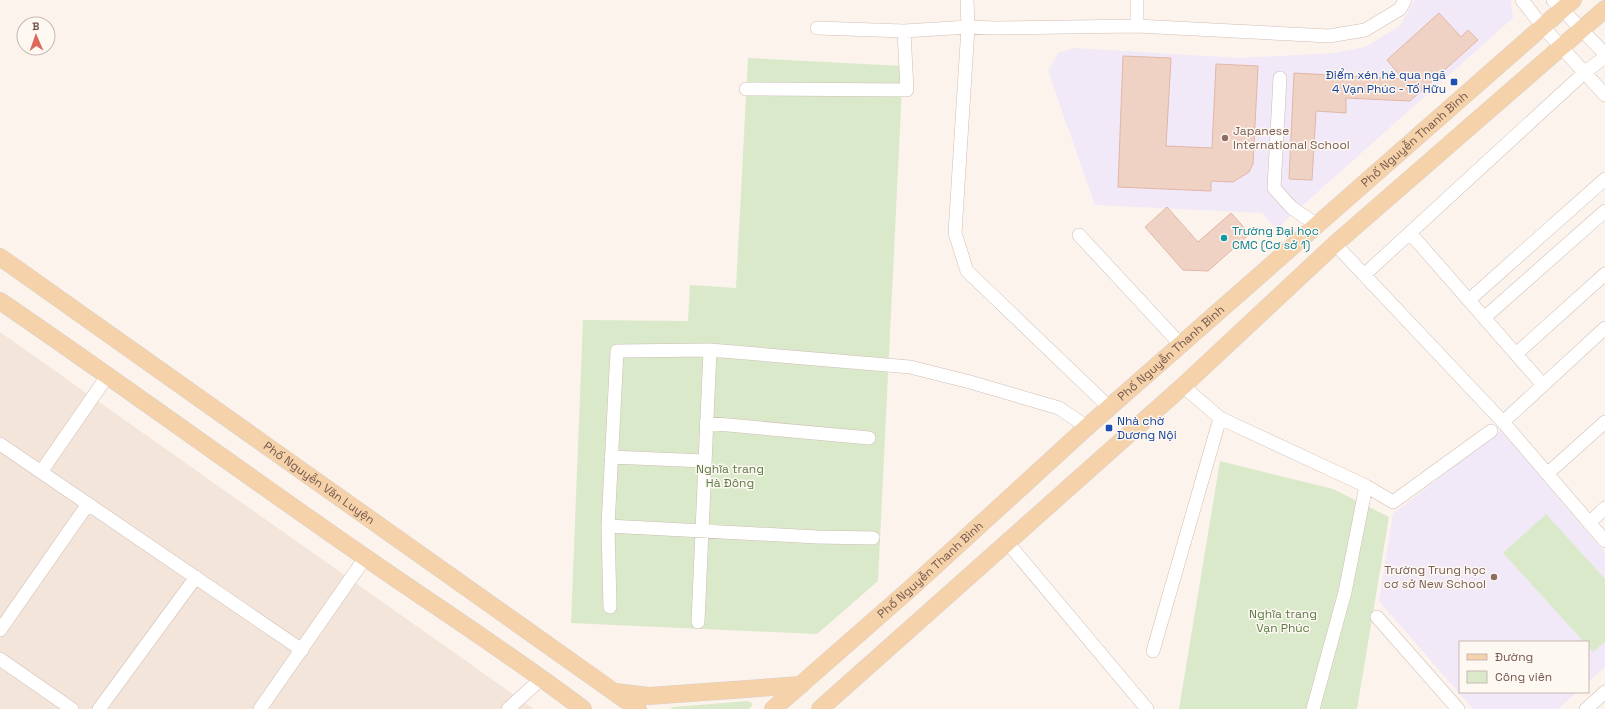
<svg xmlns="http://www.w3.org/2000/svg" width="1605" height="709" font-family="'Space Grotesk',sans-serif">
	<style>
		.residential { fill: #f3e5da }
		.education { fill: #f1e8f8 }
		.green { fill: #dae9ca }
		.building { fill: #f0d2c5; stroke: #e1b7a6 }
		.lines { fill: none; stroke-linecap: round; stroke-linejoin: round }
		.minor-casing { stroke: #d0bdb4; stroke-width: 14 }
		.major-casing { stroke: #d9d1ce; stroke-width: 18 }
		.minor { stroke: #fff; stroke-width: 13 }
		.major { stroke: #f5d2a9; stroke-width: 17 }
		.transit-dot { fill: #1a4fb4; stroke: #fef8f2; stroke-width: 1.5 }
		.education-dot { fill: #8d6e63; stroke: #fef8f2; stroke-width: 1.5 }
		.culture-dot { fill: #0f9aa8; stroke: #fef8f2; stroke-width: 1.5 }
		.labels { text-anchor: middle; stroke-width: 3; stroke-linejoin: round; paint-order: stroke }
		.transit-label { font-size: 12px; fill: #164399; stroke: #fef8f2; text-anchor: end }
		.education-label { font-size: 12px; fill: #785e54; stroke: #fef8f2; text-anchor: start }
		.street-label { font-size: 12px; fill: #76594f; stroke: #fef8f2 }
		.culture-label { font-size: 12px; fill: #0d838f; stroke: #fef8f2; text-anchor: start }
		.park-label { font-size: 12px; fill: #5c7b48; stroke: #fef8f2 }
	</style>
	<rect width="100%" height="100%" fill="#fcf4ec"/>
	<!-- residential -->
	<path class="residential" d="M 0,332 L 534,709 L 0,709 Z"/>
	<!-- education -->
	<path class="education" d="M 1415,0 L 1511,0 L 1513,18 L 1276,229 L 1262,213 L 1095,205 L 1048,71 L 1058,53 L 1074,48 L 1239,58 L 1335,53 L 1365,47 L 1400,26 Z
		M 1501,430 L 1605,553 L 1605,667 L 1588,682 L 1588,642 L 1460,642 L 1460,692 L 1577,692 L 1558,709 L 1473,709 L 1379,601 L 1393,514 Z"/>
	<!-- green -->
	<path class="green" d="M 748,58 L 903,66 L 878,581 L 817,634 L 571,623 L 583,320 L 688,321 L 690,285 L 736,288 Z
		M 1220,461 L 1333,489 L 1389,517 L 1357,709 L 1179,709 Z
		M 1546,514 L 1605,579 L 1605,642 L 1593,652 L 1588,646 L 1588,642 L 1584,642 L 1503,553 Z
		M 748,701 L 753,704 L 749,709 L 670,709 L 673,707 Z"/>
	<!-- building -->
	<path class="building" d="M 1439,13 L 1461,37 L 1468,30 L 1478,40 L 1410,101 L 1346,98 L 1346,113 L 1316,111 L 1312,180 L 1289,179 L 1294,73 L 1403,79 L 1387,60 Z
		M 1123,56 L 1171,58 L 1166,146 L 1212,148 L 1216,64 L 1258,66 L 1253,164 L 1249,172 L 1233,182 L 1211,181 L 1211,191 L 1118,187 Z
		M 1167,207 L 1198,242 L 1231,213 L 1250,234 L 1208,271 L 1183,270 L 1145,227 Z"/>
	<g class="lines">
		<defs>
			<path id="minor" d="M 967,0 L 968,27 L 955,233 L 967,271 L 1110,408
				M 1137,0 L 1137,26
				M 1522,0 L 1542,26 L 1605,95
				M 1553,0 L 1605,54
				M 817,28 L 904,31 L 968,27 L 994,28 L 1137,26 L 1329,36 L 1365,30 L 1400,9 L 1405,0
				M 1280,78 L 1274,188 L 1292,208 L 1317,225
				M 746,89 L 907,90 L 904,31
				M 1410,233 L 1543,385
				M 1079,235 L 1181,345
				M 1335,244 L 1503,422 L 1605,541
				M 1364,275 L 1585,72 L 1605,57
				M 1469,300 L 1605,179
				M 1484,318 L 1605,211
				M 710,350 L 910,367 L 970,382 L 1059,408 L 1087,427
				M 1516,354 L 1605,274
				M 1183,386 L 1220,418 L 1366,486 L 1393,502 L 1491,431
				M 1503,422 L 1605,328
				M 706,423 L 869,438
				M 0,444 L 302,650
				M 611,457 L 705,461
				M 41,472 L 108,375
				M 1547,474 L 1605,422
				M 1589,523 L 1605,508
				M 608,526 L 817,537 L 873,538
				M 1007,542 L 1147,709
				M 610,607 L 608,526 L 617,351 L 710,350 L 698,622
				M 1377,617 L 1458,709
				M 0,630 L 88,504
				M 1153,651 L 1220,418
				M 0,659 L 72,709
				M 99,709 L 196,577
				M 260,709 L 365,558
				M 508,709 L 542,678
				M 1313,709 L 1345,592 L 1366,486
				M 1586,709 L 1605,692"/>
			<g id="major">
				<path id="s1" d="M 0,257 L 638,709"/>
				<path d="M 0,301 C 123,385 243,473 366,558 C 438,608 513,656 583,709"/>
				<path d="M 615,692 L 649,696 L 801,685"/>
				<path id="s2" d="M 773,709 L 911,588 L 1087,427 L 1573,0"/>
				<path d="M 820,709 L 1183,386 L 1335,244 L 1605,9"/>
			</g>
		</defs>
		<!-- minor casing -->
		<use href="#minor" class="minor-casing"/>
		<!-- major casing -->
		<use href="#major" class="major-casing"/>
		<!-- minor -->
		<use href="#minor" class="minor"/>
		<!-- major -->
		<use href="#major" class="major"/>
	</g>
	<!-- markers -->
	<g class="transit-dot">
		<rect x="1450" y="78" width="8" height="8" rx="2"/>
		<rect x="1105" y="424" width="8" height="8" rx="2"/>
	</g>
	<g class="education-dot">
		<circle cx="1225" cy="138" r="4"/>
		<circle cx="1494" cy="577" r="4"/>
	</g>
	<circle class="culture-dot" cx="1224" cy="238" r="4"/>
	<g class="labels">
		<!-- transit labels -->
		<g class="transit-label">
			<text x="1446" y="79">Điểm xén hè qua ngã<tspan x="1446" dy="14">4 Vạn Phúc - Tố Hữu</tspan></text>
			<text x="1117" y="425" text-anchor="start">Nhà chờ<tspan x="1117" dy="14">Dương Nội</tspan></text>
		</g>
		<!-- education labels -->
		<g class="education-label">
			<text x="1233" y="135">Japanese<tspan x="1233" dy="14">International School</tspan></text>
			<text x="1486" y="574" text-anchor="end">Trường Trung học<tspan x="1486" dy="14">cơ sở New School</tspan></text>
		</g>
		<!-- street labels -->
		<g class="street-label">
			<text dy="4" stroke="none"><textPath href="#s2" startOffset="858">Phố Nguyễn Thanh Bình</textPath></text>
			<text dy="4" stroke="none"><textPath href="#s2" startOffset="534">Phố Nguyễn Thanh Bình</textPath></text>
			<text dy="4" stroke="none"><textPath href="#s1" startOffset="391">Phố Nguyễn Văn Luyện</textPath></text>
			<text dy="4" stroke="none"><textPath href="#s2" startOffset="210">Phố Nguyễn Thanh Bình</textPath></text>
		</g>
		<!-- culture labels -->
		<g class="culture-label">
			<text x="1232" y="235">Trường Đại học<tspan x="1232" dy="14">CMC (Cơ sở 1)</tspan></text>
		</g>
		<!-- park labels -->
		<g class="park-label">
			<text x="730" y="473">Nghĩa trang<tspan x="730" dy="14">Hà Đông</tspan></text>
			<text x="1283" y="618">Nghĩa trang<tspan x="1283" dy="14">Vạn Phúc</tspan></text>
		</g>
	</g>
	<!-- legend -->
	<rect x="1459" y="641" width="130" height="52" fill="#fef8f2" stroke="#c8b8b1"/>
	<rect x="1467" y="654" width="20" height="6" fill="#f5d2a9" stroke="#c8b8b1"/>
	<text x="1495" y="661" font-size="12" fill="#76594f">Đường</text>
	<rect x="1467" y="671" width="20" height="12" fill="#dae9ca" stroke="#c8b8b1"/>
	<text x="1495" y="681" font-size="12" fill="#76594f">Công viên</text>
	<!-- north arrow -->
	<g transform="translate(36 36) rotate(358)"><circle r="19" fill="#fef8f2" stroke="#c8b8b1"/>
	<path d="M0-3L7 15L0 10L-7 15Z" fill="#dd6a59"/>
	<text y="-6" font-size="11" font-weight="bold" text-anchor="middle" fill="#76594f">B</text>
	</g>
</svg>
